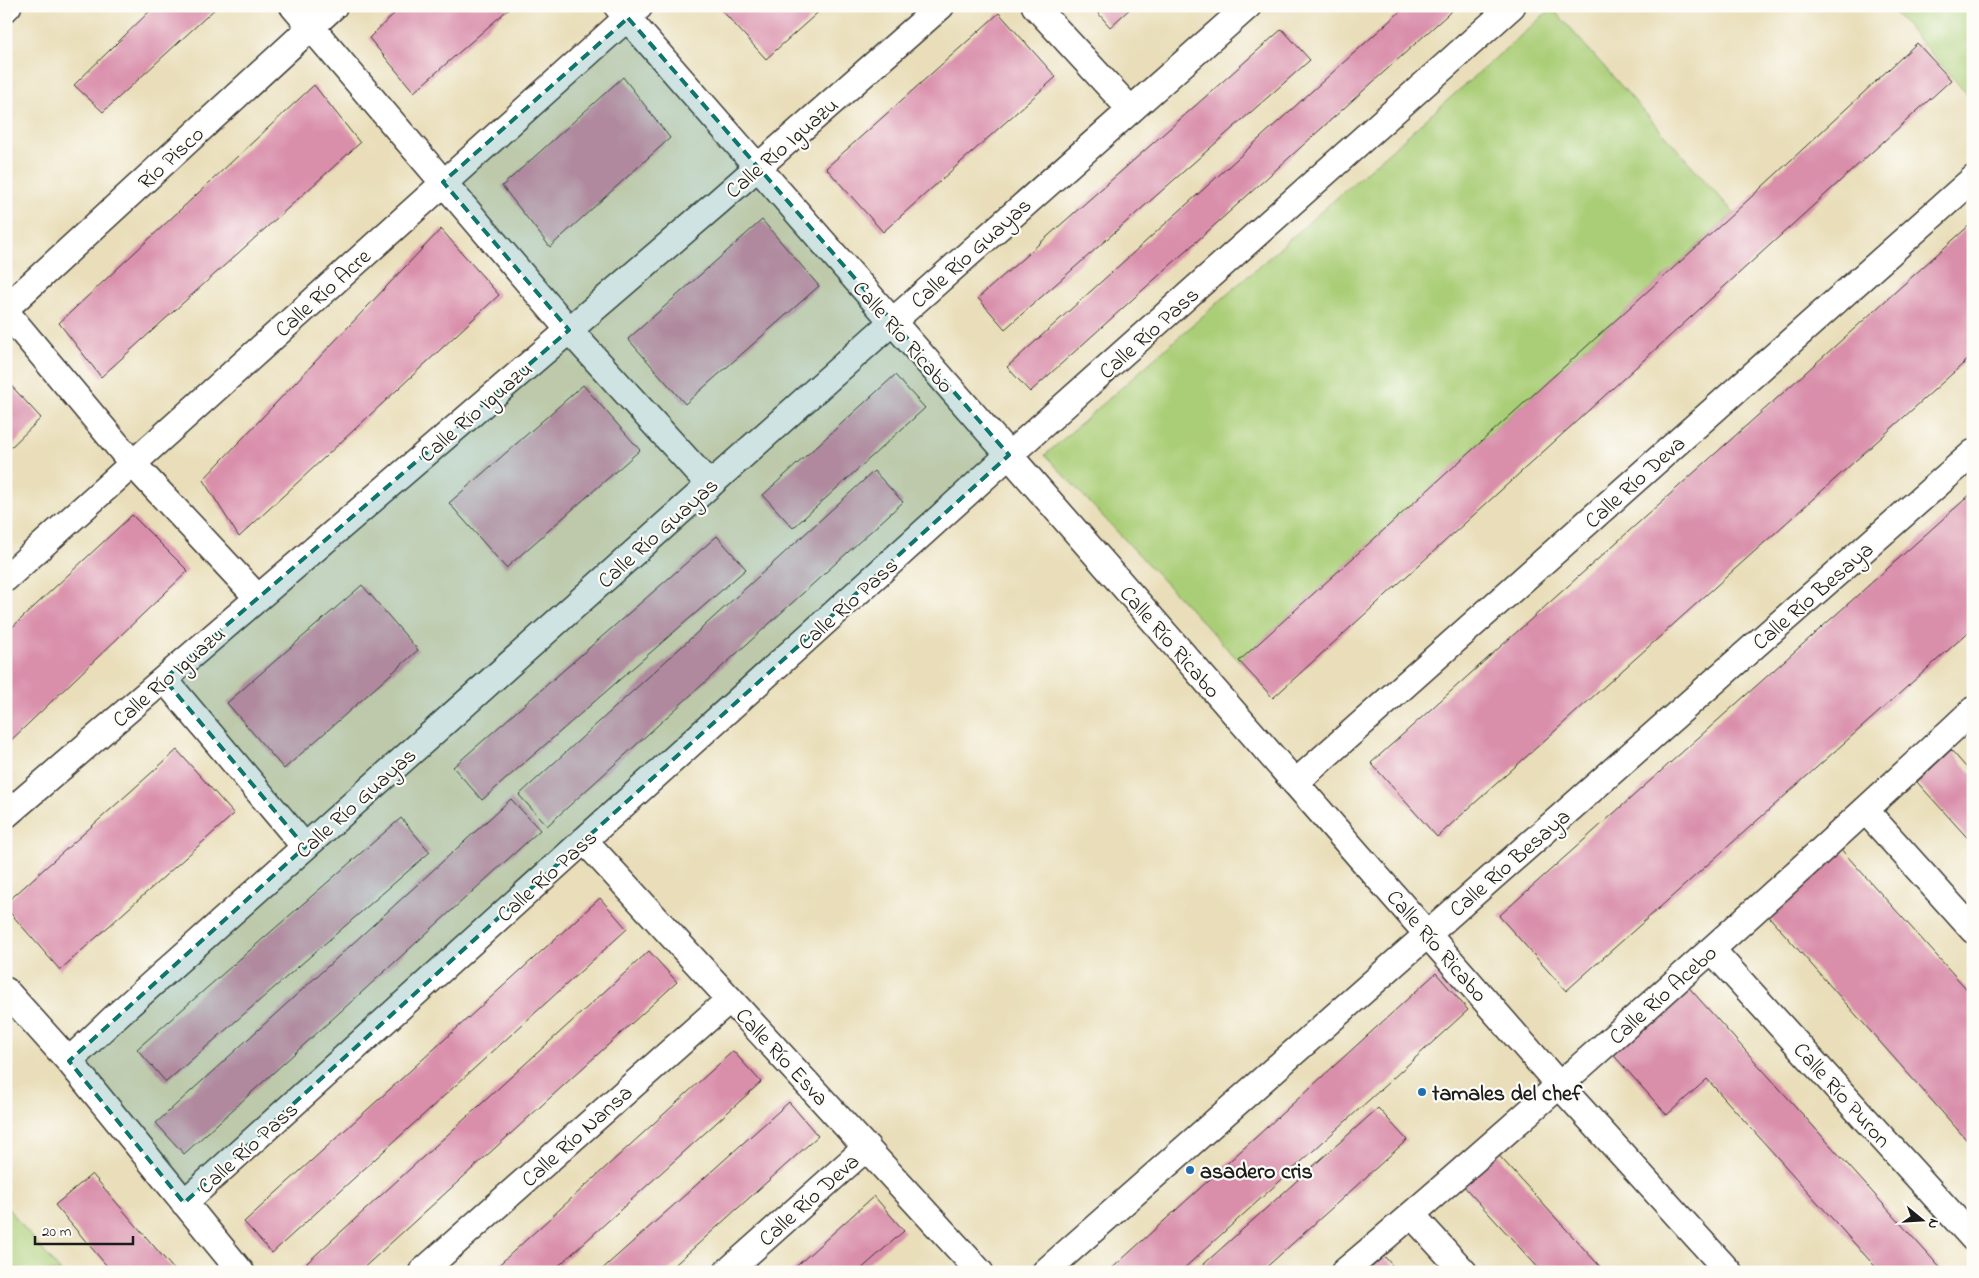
<svg xmlns="http://www.w3.org/2000/svg" width="1979" height="1278" font-family="'Indie Flower',sans-serif">
	<style>
		.green { fill: #aace77; stroke: #63754a }
		.building { fill: #d98eaa }
		.lines { fill: none; stroke-linecap: round; stroke-linejoin: round }
		.street-casing { stroke: #3b3934; stroke-width: 29 }
		.street { stroke: #fff; stroke-width: 26 }
		.marked { fill: #0f766e; fill-opacity: 0.2; stroke: #0f766e; stroke-width: 4; stroke-dasharray: 10 6; stroke-linejoin: round }
		.poi-dot { fill: #1f6fb2; stroke: #fdfcf7; stroke-width: 2 }
		.labels { text-anchor: middle; stroke-width: 4.5; stroke-linejoin: round; paint-order: stroke }
		.street-label { font-size: 22px; fill: #1c1c1c; stroke: #fdfcf7 }
		.poi-label { font-size: 22px; font-weight: bold; fill: #1c1c1c; stroke: #fdfcf7; text-anchor: start }
	</style>
	<rect width="100%" height="100%" fill="#fdfcf7"/>
	<filter id="ink" filterUnits="userSpaceOnUse"><feTurbulence type="fractalNoise" baseFrequency=".02" numOctaves="2"/><feDisplacementMap in="SourceGraphic" scale="10" xChannelSelector="R" yChannelSelector="G"/><feConvolveMatrix kernelMatrix="1 2 1 2 8 2 1 2 1" color-interpolation-filters="sRGB"/></filter>
	<filter id="wash" filterUnits="userSpaceOnUse"><feTurbulence type="fractalNoise" baseFrequency=".0096" numOctaves="4" result="noise"/><feDisplacementMap in="SourceGraphic" scale="20" xChannelSelector="R" yChannelSelector="G"/><feGaussianBlur stdDeviation="1.12" result="paint"/><feColorMatrix in="noise" values="0 0 0 0 0 0 0 0 0 0 0 0 0 0 0 0 0 1.4 0 .05"/><feComposite in="paint" operator="in"/></filter>
	<g filter="url(#wash)">
		<rect width="100%" height="100%" fill="#e9deb9"/>
		<!-- green -->
		<path class="green" d="M 1889,6 L 1973,6 L 1973,101 Z
			M 1552,8 L 1734,213 L 1239,661 L 1045,455 Z
			M 6,1206 L 61,1272 L 6,1272 Z"/>
		<g id="blocks">
			<!-- building -->
			<path class="building" d="M 155,6 L 218,6 L 103,112 L 74,85 Z
				M 402,6 L 512,6 L 414,92 L 369,38 Z
				M 718,6 L 825,6 L 766,59 Z
				M 1092,6 L 1133,6 L 1110,27 Z
				M 1406,6 L 1457,6 L 1030,392 L 1007,367 Z
				M 999,13 L 1056,77 L 883,232 L 826,168 Z
				M 1282,29 L 1310,60 L 1005,329 L 978,298 Z
				M 1917,43 L 1951,80 L 1273,698 L 1239,661 L 1734,213 Z
				M 623,77 L 670,138 L 550,247 L 502,186 Z
				M 314,85 L 360,143 L 101,377 L 59,323 Z
				M 762,220 L 819,286 L 685,404 L 628,339 Z
				M 1973,222 L 1973,355 L 1437,837 L 1371,763 Z
				M 441,229 L 499,295 L 239,537 L 203,480 Z
				M 895,375 L 925,408 L 793,528 L 763,495 Z
				M 6,380 L 41,418 L 6,452 Z
				M 583,385 L 640,450 L 506,568 L 449,503 Z
				M 874,471 L 903,502 L 547,826 L 519,795 Z
				M 1973,492 L 1973,628 L 1566,991 L 1499,916 Z
				M 132,515 L 188,571 L 6,745 L 6,633 Z
				M 717,536 L 746,569 L 482,800 L 453,767 Z
				M 362,585 L 418,650 L 284,769 L 227,703 Z
				M 177,750 L 234,814 L 60,970 L 6,908 L 6,903 Z
				M 1951,750 L 1973,775 L 1973,844 L 1917,782 Z
				M 511,799 L 540,830 L 184,1154 L 156,1123 Z
				M 401,818 L 430,852 L 166,1082 L 137,1049 Z
				M 1838,846 L 1973,996 L 1973,1147 L 1764,911 Z
				M 600,898 L 627,929 L 272,1253 L 244,1222 Z
				M 649,951 L 677,982 L 359,1272 L 297,1272 Z
				M 1436,973 L 1468,1010 L 1180,1272 L 1108,1272 Z
				M 1683,981 L 1944,1272 L 1880,1272 L 1707,1079 L 1667,1115 L 1608,1049 Z
				M 733,1051 L 761,1082 L 552,1272 L 491,1272 Z
				M 789,1102 L 818,1136 L 667,1272 L 599,1272 Z
				M 1378,1108 L 1407,1140 L 1261,1272 L 1195,1272 Z
				M 1493,1149 L 1605,1272 L 1542,1272 L 1459,1181 Z
				M 92,1174 L 176,1272 L 112,1272 L 55,1205 Z
				M 874,1196 L 904,1231 L 858,1272 L 790,1272 Z
				M 1384,1256 L 1398,1272 L 1367,1272 Z"/>
		</g>
	</g>
	<g filter="url(#ink)">
		<use href="#blocks" fill-opacity="0" stroke="#3b3934" stroke-width="1"/>
		<g class="lines">
			<defs>
				<path id="street" d="M 293,6 L 569,330 L 710,485
					M 617,6 L 1559,1085 L 1729,1272
					M 1035,6 L 1131,110
					M 6,8 L 8,6
					M 6,308 L 334,6
					M 6,312 L 133,464 L 258,598
					M 6,578 L 639,7
					M 164,679 L 305,847
					M 1295,783 L 1973,179
					M 1866,811 L 1973,930
					M 6,815 L 718,202 L 941,6
					M 584,840 L 980,1272
					M 1712,950 L 1973,1238
					M 6,991 L 69,1061 L 241,1272
					M 69,1061 L 115,1017 L 892,322 L 1248,6
					M 184,1203 L 1009,455 L 1512,6
					M 1412,1215 L 1464,1272
					M 422,1272 L 730,999
					M 727,1272 L 867,1147
					M 1045,1272 L 1973,453
					M 1344,1272 C 1424,1205 1503,1135 1581,1066 C 1713,949 1844,831 1973,710"/>
			</defs>
			<!-- street casing -->
			<use href="#street" class="street-casing"/>
			<!-- street -->
			<use href="#street" class="street"/>
		</g>
	</g>
	<!-- marked area -->
	<path class="marked" d="M 628,18 L 1009,455 L 184,1203 L 69,1061 L 305,847 L 164,679 L 569,330 L 443,182 Z"/>
	<!-- markers -->
	<g class="poi-dot">
		<circle cx="1422" cy="1092" r="5"/>
		<circle cx="1190" cy="1170" r="5"/>
	</g>
	<g class="labels">
		<!-- street labels -->
		<g class="street-label">
			<text transform="translate(781 147) rotate(-41)" y="8">Calle Río Iguazu</text>
			<text transform="translate(170 157) rotate(-43)" y="8">Río Pisco</text>
			<text transform="translate(970 252) rotate(-42)" y="8">Calle Río Guayas</text>
			<text transform="translate(322 292) rotate(-42)" y="8">Calle Río Acre</text>
			<text transform="translate(1148 332) rotate(-42)" y="8">Calle Río Pass</text>
			<text transform="translate(904 336) rotate(49)" y="8">Calle Río Ricabo</text>
			<text transform="translate(475 411) rotate(-41)" y="8">Calle Río Iguazu</text>
			<text transform="translate(1634 481) rotate(-42)" y="8">Calle Río Deva</text>
			<text transform="translate(657 532) rotate(-42)" y="8">Calle Río Guayas</text>
			<text transform="translate(1812 595) rotate(-41)" y="8">Calle Río Besaya</text>
			<text transform="translate(847 603) rotate(-42)" y="8">Calle Río Pass</text>
			<text transform="translate(1171 641) rotate(49)" y="8">Calle Río Ricabo</text>
			<text transform="translate(168 676) rotate(-41)" y="8">Calle Río Iguazu</text>
			<text transform="translate(355 802) rotate(-42)" y="8">Calle Río Guayas</text>
			<text transform="translate(1509 862) rotate(-41)" y="8">Calle Río Besaya</text>
			<text transform="translate(546 875) rotate(-42)" y="8">Calle Río Pass</text>
			<text transform="translate(1438 945) rotate(49)" y="8">Calle Río Ricabo</text>
			<text transform="translate(1662 994) rotate(-42)" y="8">Calle Río Acebo</text>
			<text transform="translate(783 1056) rotate(47)" y="8">Calle Río Esva</text>
			<text transform="translate(1843 1094) rotate(48)" y="8">Calle Río Puron</text>
			<text transform="translate(576 1135) rotate(-42)" y="8">Calle Río Nansa</text>
			<text transform="translate(247 1147) rotate(-42)" y="8">Calle Río Pass</text>
			<text transform="translate(808 1199) rotate(-42)" y="8">Calle Río Deva</text>
		</g>
		<!-- poi labels -->
		<g class="poi-label">
			<text x="1432" y="1100">tamales del chef</text>
			<text x="1200" y="1178">asadero cris</text>
		</g>
	</g>
	<!-- margin -->
	<rect width="1979" height="1278" fill="none" stroke="#fdfcf7" stroke-width="25"/>
	<!-- north arrow -->
	<g transform="translate(1922 1220) rotate(108)" stroke="#fdfcf7" stroke-width="4" paint-order="stroke">
	<path d="M0-4L9 19L0 12L-9 19Z" fill="#1c1c1c"/>
	<text y="-8" font-size="14" font-weight="bold" text-anchor="middle" fill="#1c1c1c">N</text>
	</g>
	<!-- scale -->
	<path d="M35 1236v8h98v-8" fill="none" stroke="#1c1c1c" stroke-width="2.5"/>
	<text x="42" y="1236" font-size="15" fill="#1c1c1c" stroke="#fdfcf7" stroke-width="4" paint-order="stroke">20 m</text>
</svg>
